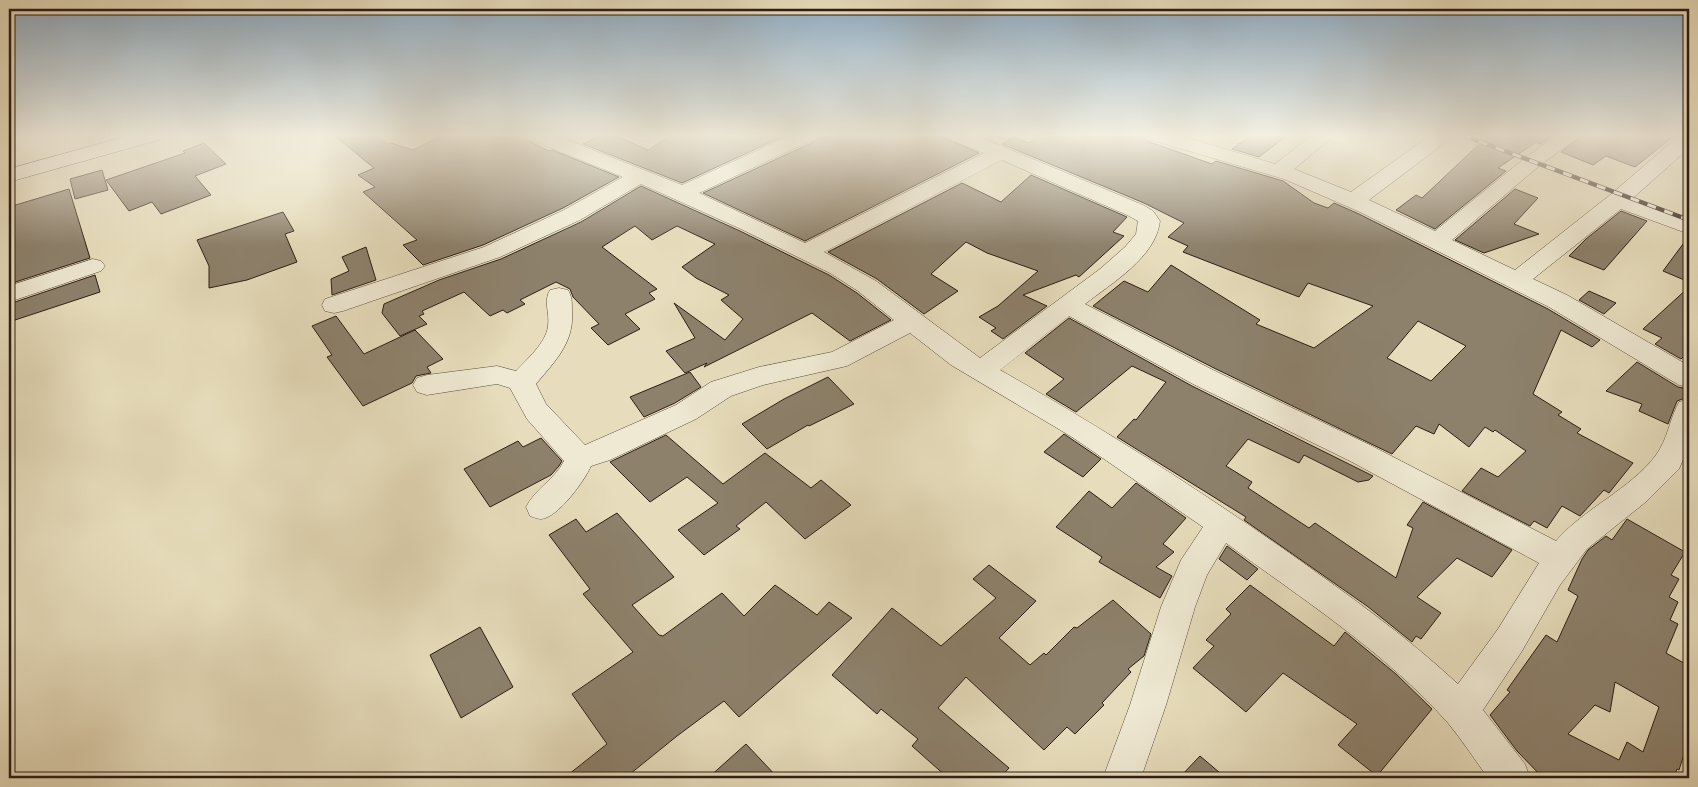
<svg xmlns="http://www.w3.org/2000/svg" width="1698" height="787" font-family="'IM FELL French Canon',serif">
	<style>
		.building { fill: #8d816c; stroke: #2c1d15; fill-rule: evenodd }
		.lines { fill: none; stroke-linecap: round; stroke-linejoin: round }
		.minor-casing { stroke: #5b4d3f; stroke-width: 1 }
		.secondary-casing { stroke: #2c1d15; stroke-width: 1 }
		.minor { fill: #efe9d3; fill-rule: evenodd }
		.secondary { fill: #efe9d3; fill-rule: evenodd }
		.rail-casing { stroke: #2c1d15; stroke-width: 4.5 }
		.rail { stroke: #efe9d3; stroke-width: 3; stroke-dasharray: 9; stroke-linecap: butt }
	</style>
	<rect width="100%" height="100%" fill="#e7ddbc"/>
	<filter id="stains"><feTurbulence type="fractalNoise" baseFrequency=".004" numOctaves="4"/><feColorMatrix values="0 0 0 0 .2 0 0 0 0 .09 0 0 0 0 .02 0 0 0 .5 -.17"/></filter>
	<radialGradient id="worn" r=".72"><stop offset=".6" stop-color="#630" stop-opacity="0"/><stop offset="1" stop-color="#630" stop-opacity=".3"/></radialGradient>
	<!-- building -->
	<path class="building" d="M 334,135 L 376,135 L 387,144 L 391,143 L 413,150 L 443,135 L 516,135 L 549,151 L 552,150 L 619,177 L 563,208 L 483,245 L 423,265 L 403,245 L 417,240 L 363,192 L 375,187 L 358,175 L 374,168 Z
		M 602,135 L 614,135 L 648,150 L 671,135 L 786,135 L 682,183 L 583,144 Z
		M 820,135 L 938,135 L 979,153 L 805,241 L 703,193 L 816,141 Z
		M 1039,135 L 1142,135 L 1147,141 L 1212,164 L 1216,161 L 1283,181 L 1314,203 L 1328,208 L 1334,203 L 1359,214 L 1548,309 L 1600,340 L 1592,347 L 1561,330 L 1533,394 L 1562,412 L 1558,415 L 1581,429 L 1577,433 L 1633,463 L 1609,493 L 1604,490 L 1580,516 L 1562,506 L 1547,528 L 1534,521 L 1530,526 L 1462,491 L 1481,468 L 1498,477 L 1526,451 L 1495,430 L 1493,432 L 1485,427 L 1469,447 L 1439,424 L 1434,434 L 1416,426 L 1392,454 L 1214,368 L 1093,306 L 1124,281 L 1148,292 L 1171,265 L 1260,320 L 1256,324 L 1314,348 L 1373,306 L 1308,283 L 1299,297 L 1183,252 L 1188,246 L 1168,237 L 1184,223 L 1144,203 L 1002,144 L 1014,137 L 1029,143 ZM 1418,321 L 1466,346 L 1431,381 L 1387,358 Z
		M 1251,135 L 1288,135 L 1259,157 L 1232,149 Z
		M 1489,135 L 1553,135 L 1541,144 L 1536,142 L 1498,168 L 1506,171 L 1435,229 L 1396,210 L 1416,195 L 1422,198 Z
		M 1583,135 L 1675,135 L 1635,167 L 1606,156 L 1593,165 L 1561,152 Z
		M 204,143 L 226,164 L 195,176 L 211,195 L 161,214 L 152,202 L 129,211 L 106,180 L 185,153 L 183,151 Z
		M 102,170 L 108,190 L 75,199 L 70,179 Z
		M 1031,175 L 1127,217 L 1113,232 L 1124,236 L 1079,277 L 1076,275 L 1023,295 L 1047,306 L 1003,339 L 991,331 L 996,328 L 979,317 L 998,306 L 1038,271 L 987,253 L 966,242 L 931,274 L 958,291 L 924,314 L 877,279 L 828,252 L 962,183 L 1001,202 Z
		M 641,186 L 740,231 L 829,275 L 857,293 L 891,320 L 850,341 L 812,313 L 704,367 L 707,363 L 685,373 L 666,351 L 695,338 L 674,303 L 725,340 L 743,319 L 721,300 L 729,295 L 696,278 L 682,267 L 715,244 L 677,226 L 652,240 L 635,226 L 602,247 L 657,289 L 649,293 L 655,299 L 625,314 L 640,329 L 608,345 L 591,328 L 599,324 L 573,297 L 570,289 L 556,282 L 520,300 L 525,304 L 507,313 L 503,310 L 490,316 L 464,292 L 422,311 L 424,314 L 419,316 L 427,324 L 400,336 L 382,313 L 384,304 L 439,280 L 501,259 L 581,222 Z
		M 69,189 L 90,258 L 9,284 L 9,207 Z
		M 1515,189 L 1538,198 L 1514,224 L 1539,234 L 1484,253 L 1455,240 Z
		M 1621,211 L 1647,221 L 1604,270 L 1569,256 L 1586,239 Z
		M 283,212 L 294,231 L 285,234 L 297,262 L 247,280 L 209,288 L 209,266 L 197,240 Z
		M 1689,236 L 1689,282 L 1663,271 Z
		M 366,247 L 376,280 L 332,295 L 331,279 L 349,271 L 342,257 Z
		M 95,275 L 100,292 L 9,322 L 9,304 Z
		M 1689,287 L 1689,351 L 1681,359 L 1655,344 L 1662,338 L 1643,329 Z
		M 1589,291 L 1616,303 L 1604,314 L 1579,300 Z
		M 336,316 L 364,354 L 415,330 L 443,359 L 427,367 L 431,373 L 416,376 L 412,383 L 363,406 L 327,357 L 332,355 L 312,326 Z
		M 1069,318 L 1192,386 L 1373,476 L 1369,480 L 1358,482 L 1304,455 L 1299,463 L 1248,439 L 1226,466 L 1252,482 L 1248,488 L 1309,528 L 1315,523 L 1396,578 L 1413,528 L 1407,525 L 1423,502 L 1512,550 L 1492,577 L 1457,558 L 1417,597 L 1441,613 L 1421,639 L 1416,636 L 1412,642 L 1367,606 L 1244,520 L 1246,517 L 1117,437 L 1134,419 L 1136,420 L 1166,382 L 1132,366 L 1076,412 L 1046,394 L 1064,379 L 1025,353 Z
		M 1637,362 L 1678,387 L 1689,389 L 1688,397 L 1677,401 L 1668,424 L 1639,411 L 1642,404 L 1606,391 Z
		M 690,372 L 701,387 L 675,403 L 644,417 L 630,397 Z
		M 828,377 L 854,404 L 809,426 L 808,425 L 767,449 L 742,424 L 784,399 Z
		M 1064,434 L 1101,459 L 1083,477 L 1044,452 Z
		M 666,435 L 723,484 L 765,453 L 811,488 L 821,480 L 851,505 L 805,539 L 766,502 L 736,526 L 740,529 L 704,555 L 678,530 L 718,503 L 687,477 L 650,502 L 610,462 Z
		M 541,438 L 562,461 L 559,466 L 551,475 L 490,507 L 464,469 L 518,441 L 523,447 Z
		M 1136,483 L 1186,518 L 1163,544 L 1174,552 L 1156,567 L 1172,576 L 1160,598 L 1099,562 L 1102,557 L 1056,527 L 1089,491 L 1112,508 Z
		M 617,513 L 674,577 L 632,605 L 659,635 L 663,636 L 722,593 L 744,616 L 775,585 L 817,615 L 829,602 L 852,618 L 739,717 L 724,701 L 677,736 L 625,778 L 564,778 L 607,744 L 572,694 L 633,652 L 583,594 L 590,589 L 549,535 L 576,519 L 586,532 Z
		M 1627,519 L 1685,552 L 1671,575 L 1679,579 L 1669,597 L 1678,602 L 1670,620 L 1678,624 L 1666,653 L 1689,666 L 1689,738 L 1679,770 L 1677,769 L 1673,778 L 1543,778 L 1517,751 L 1490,715 L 1510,692 L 1507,690 L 1546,635 L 1557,642 L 1578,596 L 1568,590 L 1582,559 L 1588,550 L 1606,536 L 1612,540 ZM 1615,682 L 1659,707 L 1643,752 L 1627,742 L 1619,760 L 1568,734 L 1595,705 L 1610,712 Z
		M 1227,546 L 1258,569 L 1247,580 L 1219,559 Z
		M 989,565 L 1036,601 L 999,638 L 1030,665 L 1044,653 L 1046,655 L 1074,627 L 1077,628 L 1113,600 L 1151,634 L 1144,656 L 1128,669 L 1131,672 L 1102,703 L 1104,705 L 1075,734 L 1067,727 L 1044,750 L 966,677 L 938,708 L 1009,768 L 1000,778 L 948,778 L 912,746 L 918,739 L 881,709 L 877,714 L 832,675 L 892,608 L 941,646 L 996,598 L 973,579 Z
		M 1250,585 L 1334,646 L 1345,632 L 1396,674 L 1432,709 L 1377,776 L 1338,745 L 1357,724 L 1283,673 L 1246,712 L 1193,668 L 1214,646 L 1206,640 L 1231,614 L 1226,609 Z
		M 480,627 L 513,687 L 461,718 L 430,655 Z
		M 746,744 L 778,778 L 708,778 Z
		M 1200,756 L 1226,778 L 1179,778 Z"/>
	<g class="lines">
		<defs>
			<path id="minor" d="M 526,135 L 555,135 L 682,185 L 791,135 L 818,135 L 815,139 L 699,193 L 805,243 L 984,153 L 949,139 L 946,135 L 975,135 L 1143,205 L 1153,211 L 1160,221 C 1156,257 1112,283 1085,304 L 1213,370 L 1370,445 L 1556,541 C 1583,509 1631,489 1656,455 C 1667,441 1670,418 1679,402 L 1689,399 L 1689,446 L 1679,469 L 1647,501 L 1587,549 L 1560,585 L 1522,651 L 1483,710 L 1525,764 L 1530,778 L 1488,778 C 1475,760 1462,740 1448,723 C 1385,652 1302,599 1226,543 L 1207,575 L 1195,607 L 1166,705 L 1141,778 L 1103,778 L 1130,705 L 1161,607 L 1181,560 L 1203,527 L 1072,437 L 951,365 L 910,333 L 847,366 L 763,385 L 731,396 L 696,419 L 610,460 L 591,466 C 585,480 558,518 541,519 C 538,519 533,517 530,516 L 526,507 C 535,489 555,479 564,461 L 527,419 L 510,388 L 497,384 L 427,395 L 417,392 L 413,385 L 417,378 L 427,375 L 497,366 L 516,371 C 527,359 546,343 548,326 C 550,313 543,301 550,290 L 559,288 L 568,290 C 572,297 572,302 572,309 C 575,342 556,360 536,384 L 546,404 L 585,445 L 676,405 L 711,382 L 759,367 L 832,352 L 894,320 L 858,291 L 830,273 L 741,229 L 641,184 L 580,220 L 500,257 L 343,311 L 334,313 L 325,311 L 322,305 L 325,299 L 484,247 L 564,210 L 623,177 L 529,139 ZM 1002,160 L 1127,215 L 1138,221 L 1136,234 L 1125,247 L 1100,269 L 980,358 L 876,281 L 824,252 ZM 1069,316 L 1193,384 L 1350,461 L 1539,563 L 1498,629 L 1458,684 C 1405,635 1347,594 1288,552 C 1195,487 1099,426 1000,370 Z
				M 1145,135 L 1178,135 L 1275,164 L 1312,135 L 1335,135 L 1294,169 L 1351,192 L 1431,135 L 1455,135 L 1369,200 L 1435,231 L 1525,158 L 1557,135 L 1581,135 L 1539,166 L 1452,240 L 1515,270 L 1610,195 L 1680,135 L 1689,135 L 1689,148 L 1633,198 L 1689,219 L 1689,234 L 1621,209 L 1533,279 L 1567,295 L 1689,366 L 1689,387 L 1679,385 L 1549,307 L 1360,212 L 1284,179 L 1148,139 Z
				M 93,259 L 101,261 L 105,266 L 101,271 L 9,302 L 9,286 Z"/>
			<path id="secondary" d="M 131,135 L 165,135 L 162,139 L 9,182 L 9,169 Z"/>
		</defs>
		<!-- minor casing -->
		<use href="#minor" class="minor-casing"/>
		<!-- secondary casing -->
		<use href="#secondary" class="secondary-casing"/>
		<!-- minor -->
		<use href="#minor" class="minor"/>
		<!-- secondary -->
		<use href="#secondary" class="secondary"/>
		<defs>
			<path id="rail" d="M 1462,135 L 1689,220"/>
		</defs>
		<!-- rail casing -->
		<use href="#rail" class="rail-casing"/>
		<!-- rail -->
		<use href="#rail" class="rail"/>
	</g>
	<!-- sky -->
	<linearGradient id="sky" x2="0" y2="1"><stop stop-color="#8eaac0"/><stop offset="0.55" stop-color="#f4f0e1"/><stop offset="1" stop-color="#f4f0e1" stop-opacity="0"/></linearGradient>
	<rect width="1698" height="246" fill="url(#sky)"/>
	<!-- margin -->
	<rect width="1698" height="787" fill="none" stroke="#e7ddbc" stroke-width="30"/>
	<rect x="10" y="10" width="1678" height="767" fill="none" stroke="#2c1d15" stroke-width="2.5"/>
	<rect x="15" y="15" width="1668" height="757" fill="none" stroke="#2c1d15"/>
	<rect width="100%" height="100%" filter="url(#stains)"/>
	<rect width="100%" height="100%" fill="url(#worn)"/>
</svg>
